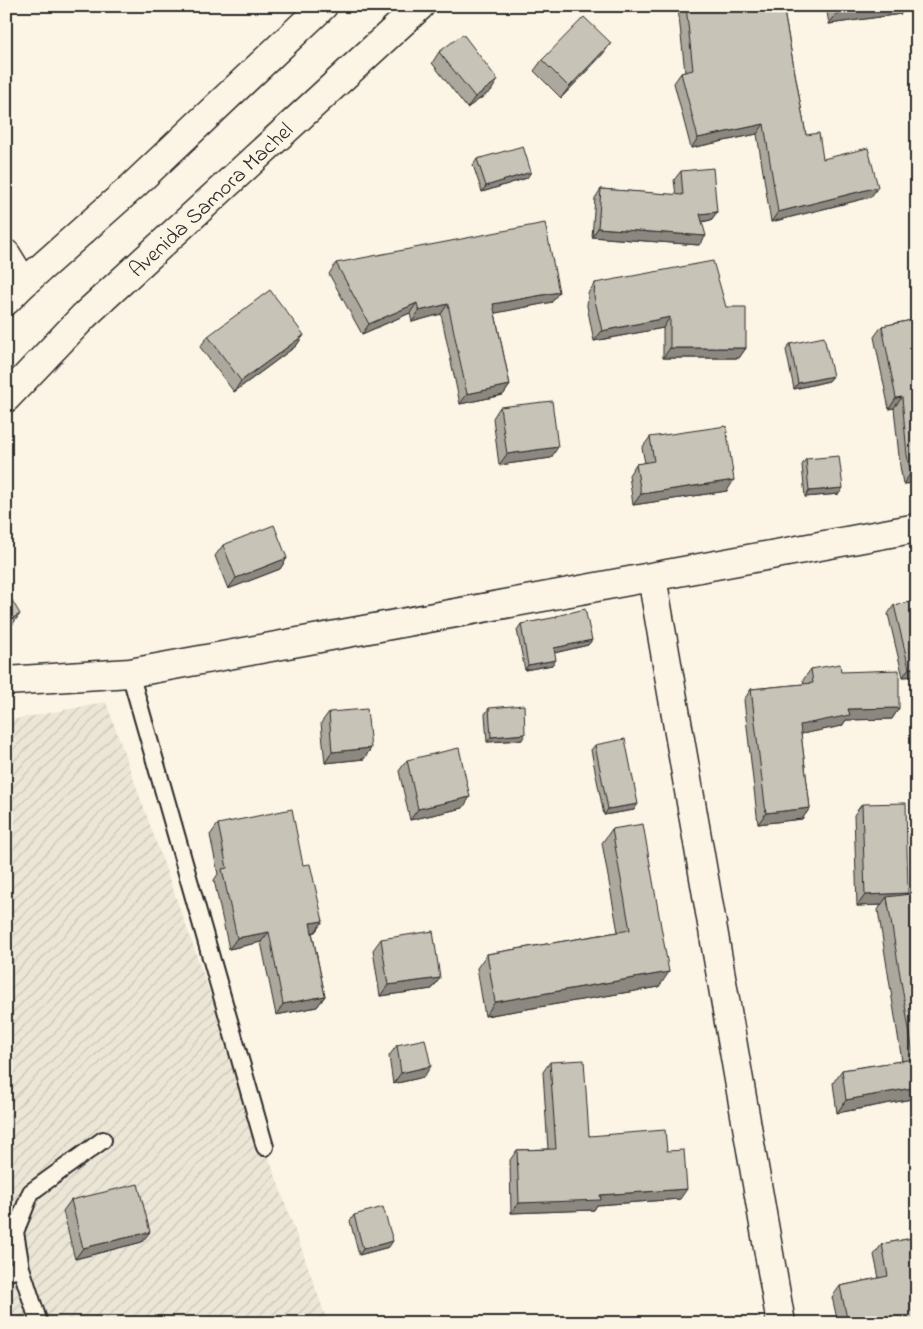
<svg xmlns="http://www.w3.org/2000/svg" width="923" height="1329" font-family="'Indie Flower',sans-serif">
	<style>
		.industrial { fill: url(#industrial-furrows) }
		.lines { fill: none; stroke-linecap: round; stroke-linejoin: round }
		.lane-casing { stroke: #2b2b2b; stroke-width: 20 }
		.street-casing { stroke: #2b2b2b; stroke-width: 31 }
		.highway-casing { stroke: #2b2b2b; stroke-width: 31 }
		.lane { stroke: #fcf5e5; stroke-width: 16 }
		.street { stroke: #fcf5e5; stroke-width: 28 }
		.highway { stroke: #fcf5e5; stroke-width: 28 }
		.wall { fill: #aca89d; stroke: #2b2b2b }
		.shaded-wall { fill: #8c8880; stroke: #2b2b2b }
		.building { fill: #c8c3b7; stroke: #2b2b2b }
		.labels { text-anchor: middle; stroke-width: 4.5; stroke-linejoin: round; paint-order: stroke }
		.street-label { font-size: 22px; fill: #2b2b2b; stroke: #fcf5e5 }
	</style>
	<defs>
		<pattern id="industrial-furrows" width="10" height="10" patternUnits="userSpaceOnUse" patternTransform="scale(1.25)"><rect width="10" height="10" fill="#ece6d7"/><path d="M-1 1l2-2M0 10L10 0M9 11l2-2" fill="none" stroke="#cbc5b9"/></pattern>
	</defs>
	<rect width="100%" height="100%" fill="#fcf5e5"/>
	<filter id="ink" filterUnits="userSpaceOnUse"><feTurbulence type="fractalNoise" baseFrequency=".02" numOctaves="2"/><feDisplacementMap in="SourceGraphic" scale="10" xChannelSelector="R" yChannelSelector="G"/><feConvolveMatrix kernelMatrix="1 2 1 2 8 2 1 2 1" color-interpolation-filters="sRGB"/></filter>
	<g filter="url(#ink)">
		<!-- industrial -->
		<path class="industrial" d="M 106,702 L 328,1323 L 6,1323 L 6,721 Z"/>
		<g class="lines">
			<defs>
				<path id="lane" d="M 130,673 L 265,1147
					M 6,1273 L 21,1268
					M 39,1323 L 21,1268 L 15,1232 L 31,1192 L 103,1140"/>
				<path id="street" d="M 6,254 L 24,283
					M 652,577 L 781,1323
					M 6,681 L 130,673 L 917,528"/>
				<path id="highway" d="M 6,301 L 24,283 L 133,186 L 323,6
					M 6,398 L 84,316 L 420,6"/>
			</defs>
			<!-- lane casing -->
			<use href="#lane" class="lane-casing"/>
			<!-- street casing -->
			<use href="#street" class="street-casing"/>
			<!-- highway casing -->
			<use href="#highway" class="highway-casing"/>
			<!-- lane -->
			<use href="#lane" class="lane"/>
			<!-- street -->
			<use href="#street" class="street"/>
			<!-- highway -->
			<use href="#highway" class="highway"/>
		</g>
		<!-- wall -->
		<path class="wall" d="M 653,6 L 783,6 L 806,135 L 823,159 L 871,197 L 771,222 L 757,134 L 691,148 L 674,83 L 681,73 L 685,72 L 678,8 L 653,8 Z
			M 826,6 L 906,6 L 901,14 L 829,24 Z
			M 439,52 L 491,91 L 467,108 L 432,63 Z
			M 603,54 L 561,98 L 534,71 L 542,60 Z
			M 477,159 L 527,178 L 482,192 L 473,165 Z
			M 681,171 L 717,212 L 711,220 L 702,222 L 699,245 L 592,237 L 595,198 L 601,189 L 676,195 L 674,180 Z
			M 336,263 L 552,302 L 495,313 L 510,385 L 503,395 L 460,404 L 441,314 L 412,322 L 410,313 L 362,334 L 329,274 Z
			M 595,283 L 726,307 L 746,348 L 739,358 L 663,358 L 663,328 L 594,341 L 587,306 L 588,293 Z
			M 917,319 L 917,483 L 903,484 L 900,466 L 894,408 L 889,409 L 874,337 L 882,326 Z
			M 304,335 L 296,346 L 234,392 L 200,347 L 208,336 Z
			M 790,344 L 833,376 L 829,381 L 794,389 L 786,350 Z
			M 500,407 L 551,458 L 499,465 L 493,418 Z
			M 650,437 L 727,491 L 633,505 L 629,475 L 636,464 L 645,463 L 642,448 Z
			M 806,459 L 839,494 L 805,497 L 802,465 Z
			M 223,545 L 287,558 L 280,569 L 228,589 L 215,556 Z
			M 917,601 L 917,676 L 903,677 L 888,614 L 894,605 Z
			M 556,616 L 592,640 L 588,645 L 554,653 L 552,665 L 525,670 L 517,630 L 521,624 L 555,618 Z
			M 811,669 L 841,672 L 899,708 L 892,719 L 846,720 L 842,726 L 801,734 L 810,808 L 802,819 L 758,824 L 744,700 L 751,689 L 804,684 L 803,680 Z
			M 489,708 L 522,740 L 487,742 L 485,714 Z
			M 329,712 L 371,748 L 364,759 L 325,763 L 321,723 Z
			M 595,745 L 634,810 L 604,815 L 591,750 Z
			M 407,760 L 463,808 L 410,820 L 399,771 Z
			M 862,804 L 908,894 L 917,893 L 917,1098 L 837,1113 L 833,1083 L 842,1070 L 902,1061 L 878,910 L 881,905 L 857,906 L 854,815 Z
			M 218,824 L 303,865 L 323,921 L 315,932 L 312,932 L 325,996 L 317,1007 L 276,1015 L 261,942 L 229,949 L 214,880 L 218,874 L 210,835 Z
			M 612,829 L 659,987 L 485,1016 L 477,968 L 487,954 L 618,932 L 602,843 Z
			M 381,939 L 440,978 L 432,989 L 380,996 L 373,950 Z
			M 397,1045 L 424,1077 L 393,1084 L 389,1056 Z
			M 550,1062 L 589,1136 L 667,1151 L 680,1199 L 597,1205 L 594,1210 L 511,1213 L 510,1160 L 517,1150 L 548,1149 L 543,1072 Z
			M 71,1200 L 142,1242 L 75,1259 L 63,1211 Z
			M 354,1215 L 389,1247 L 359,1255 L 350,1221 Z
			M 917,1237 L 917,1310 L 914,1310 L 917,1323 L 838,1323 L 832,1297 L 840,1286 L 879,1278 L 874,1255 L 882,1244 Z"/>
		<!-- shaded-wall -->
		<path class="shaded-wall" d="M 654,6 L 679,6 L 678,8 L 653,8 Z
			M 884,6 L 906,6 L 901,14 L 829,24 L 837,13 Z
			M 611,43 L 603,54 L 561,98 L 569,87 Z
			M 498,80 L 491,91 L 467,108 L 475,97 Z
			M 764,124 L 757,134 L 691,148 L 698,138 Z
			M 531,172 L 527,178 L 482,192 L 486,186 Z
			M 878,187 L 871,197 L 771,222 L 778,212 Z
			M 717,212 L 711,220 L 694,223 L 700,214 Z
			M 598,228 L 706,236 L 699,245 L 592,237 Z
			M 559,292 L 552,302 L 486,315 L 493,304 Z
			M 417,303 L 410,313 L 362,334 L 369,324 Z
			M 448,304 L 441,314 L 412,322 L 419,311 Z
			M 670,317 L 663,328 L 594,341 L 602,331 Z
			M 304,335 L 296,346 L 234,392 L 241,381 Z
			M 670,348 L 746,348 L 739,358 L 663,358 Z
			M 833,376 L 829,381 L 794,389 L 798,383 Z
			M 510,385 L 503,395 L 460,404 L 467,394 Z
			M 902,397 L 894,408 L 889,409 L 896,398 Z
			M 558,447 L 551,458 L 499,465 L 507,454 Z
			M 911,473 L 917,473 L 917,483 L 903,484 Z
			M 734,480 L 727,491 L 633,505 L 641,494 Z
			M 843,488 L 839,494 L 805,497 L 809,491 Z
			M 287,558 L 280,569 L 228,589 L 236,578 Z
			M 20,614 L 12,625 L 6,629 L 6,622 Z
			M 592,640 L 588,645 L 550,654 L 554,648 Z
			M 556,660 L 552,665 L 525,670 L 528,665 Z
			M 909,668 L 917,668 L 917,676 L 903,677 Z
			M 899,708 L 892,719 L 846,720 L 842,726 L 792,736 L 800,725 L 848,709 Z
			M 525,734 L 522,740 L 487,742 L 491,737 Z
			M 371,748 L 364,759 L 325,763 L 332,752 Z
			M 470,797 L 463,808 L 410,820 L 418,809 Z
			M 638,804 L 634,810 L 604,815 L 608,809 Z
			M 810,808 L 802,819 L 758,824 L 766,813 Z
			M 908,893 L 888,905 L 887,897 L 881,905 L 857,906 L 865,895 Z
			M 323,921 L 315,932 L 303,934 L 310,923 Z
			M 269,932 L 261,942 L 229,949 L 237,938 Z
			M 669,972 L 659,987 L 485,1016 L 495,1002 Z
			M 440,978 L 432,989 L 380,996 L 388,985 Z
			M 325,996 L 317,1007 L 276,1015 L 283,1004 Z
			M 431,1066 L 424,1077 L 393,1084 L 401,1073 Z
			M 917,1087 L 917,1098 L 837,1113 L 846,1100 Z
			M 687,1189 L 680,1199 L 597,1205 L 594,1210 L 511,1213 L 519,1203 L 600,1195 Z
			M 150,1232 L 142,1242 L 75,1259 L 83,1248 Z
			M 393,1241 L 389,1247 L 359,1255 L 363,1249 Z
			M 917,1300 L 917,1310 L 904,1312 L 912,1301 Z"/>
		<!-- building -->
		<path class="building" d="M 686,6 L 783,6 L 806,135 L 819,133 L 823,159 L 868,148 L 878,187 L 778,212 L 764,124 L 698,138 L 681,73 L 693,70 Z
			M 836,6 L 884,6 L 837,13 Z
			M 584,17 L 611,43 L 569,87 L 542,60 Z
			M 463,34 L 498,80 L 475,97 L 439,52 Z
			M 523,146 L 531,172 L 486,186 L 477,159 Z
			M 713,168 L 717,212 L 700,214 L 706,236 L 598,228 L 601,189 L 683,195 L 681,171 Z
			M 545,223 L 559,292 L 493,304 L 510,385 L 467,394 L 448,304 L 419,311 L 417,303 L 369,324 L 336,263 Z
			M 713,261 L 726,307 L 746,307 L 746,348 L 670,348 L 670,317 L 602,331 L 594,296 L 595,283 Z
			M 270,290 L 304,335 L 241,381 L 208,336 Z
			M 917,319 L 917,473 L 911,473 L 907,455 L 902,397 L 896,398 L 882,326 Z
			M 824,337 L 833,376 L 798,383 L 790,344 Z
			M 552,401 L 558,447 L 507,454 L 500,407 Z
			M 726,426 L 734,480 L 641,494 L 636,464 L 654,461 L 650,437 Z
			M 839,456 L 843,488 L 809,491 L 806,459 Z
			M 274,525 L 287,558 L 236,578 L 223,545 Z
			M 6,590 L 20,614 L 6,622 Z
			M 917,601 L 917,668 L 909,668 L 894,605 Z
			M 585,609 L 592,640 L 554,648 L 556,660 L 528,665 L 521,624 L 557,617 L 556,616 Z
			M 840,664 L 841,672 L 899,670 L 899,708 L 848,709 L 850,715 L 800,725 L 810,808 L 766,813 L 751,689 L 813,683 L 811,669 Z
			M 524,705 L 525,734 L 491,737 L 489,708 Z
			M 367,709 L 371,748 L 332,752 L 329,712 Z
			M 625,739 L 638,804 L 608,809 L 595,745 Z
			M 459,748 L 470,797 L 418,809 L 407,760 Z
			M 906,803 L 908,893 L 865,895 L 862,804 Z
			M 292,809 L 303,865 L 310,864 L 323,921 L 310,923 L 325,996 L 283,1004 L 269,932 L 237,938 L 222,869 L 227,868 L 218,824 Z
			M 643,824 L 669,972 L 495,1002 L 487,954 L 630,930 L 612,829 Z
			M 917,893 L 917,1087 L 846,1100 L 842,1070 L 914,1059 L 887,897 Z
			M 433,931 L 440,978 L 388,985 L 381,939 Z
			M 425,1039 L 431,1066 L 401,1073 L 397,1045 Z
			M 584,1060 L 589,1136 L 665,1130 L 667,1151 L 684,1150 L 687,1189 L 600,1195 L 601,1200 L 519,1203 L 517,1150 L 556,1149 L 550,1062 Z
			M 138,1184 L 150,1232 L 83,1248 L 71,1200 Z
			M 383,1207 L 393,1241 L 363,1249 L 354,1215 Z
			M 917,1237 L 917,1300 L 912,1301 L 917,1323 L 848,1323 L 840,1286 L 888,1276 L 882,1244 Z"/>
	</g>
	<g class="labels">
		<!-- street labels -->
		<g class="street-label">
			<text transform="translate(210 199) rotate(-43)" y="8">Avenida Samora Machel</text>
		</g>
	</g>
	<!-- margin -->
	<rect width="923" height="1329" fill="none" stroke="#fcf5e5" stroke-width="25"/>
	<rect x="12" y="12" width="898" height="1304" fill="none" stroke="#2b2b2b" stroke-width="2" filter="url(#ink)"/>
</svg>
